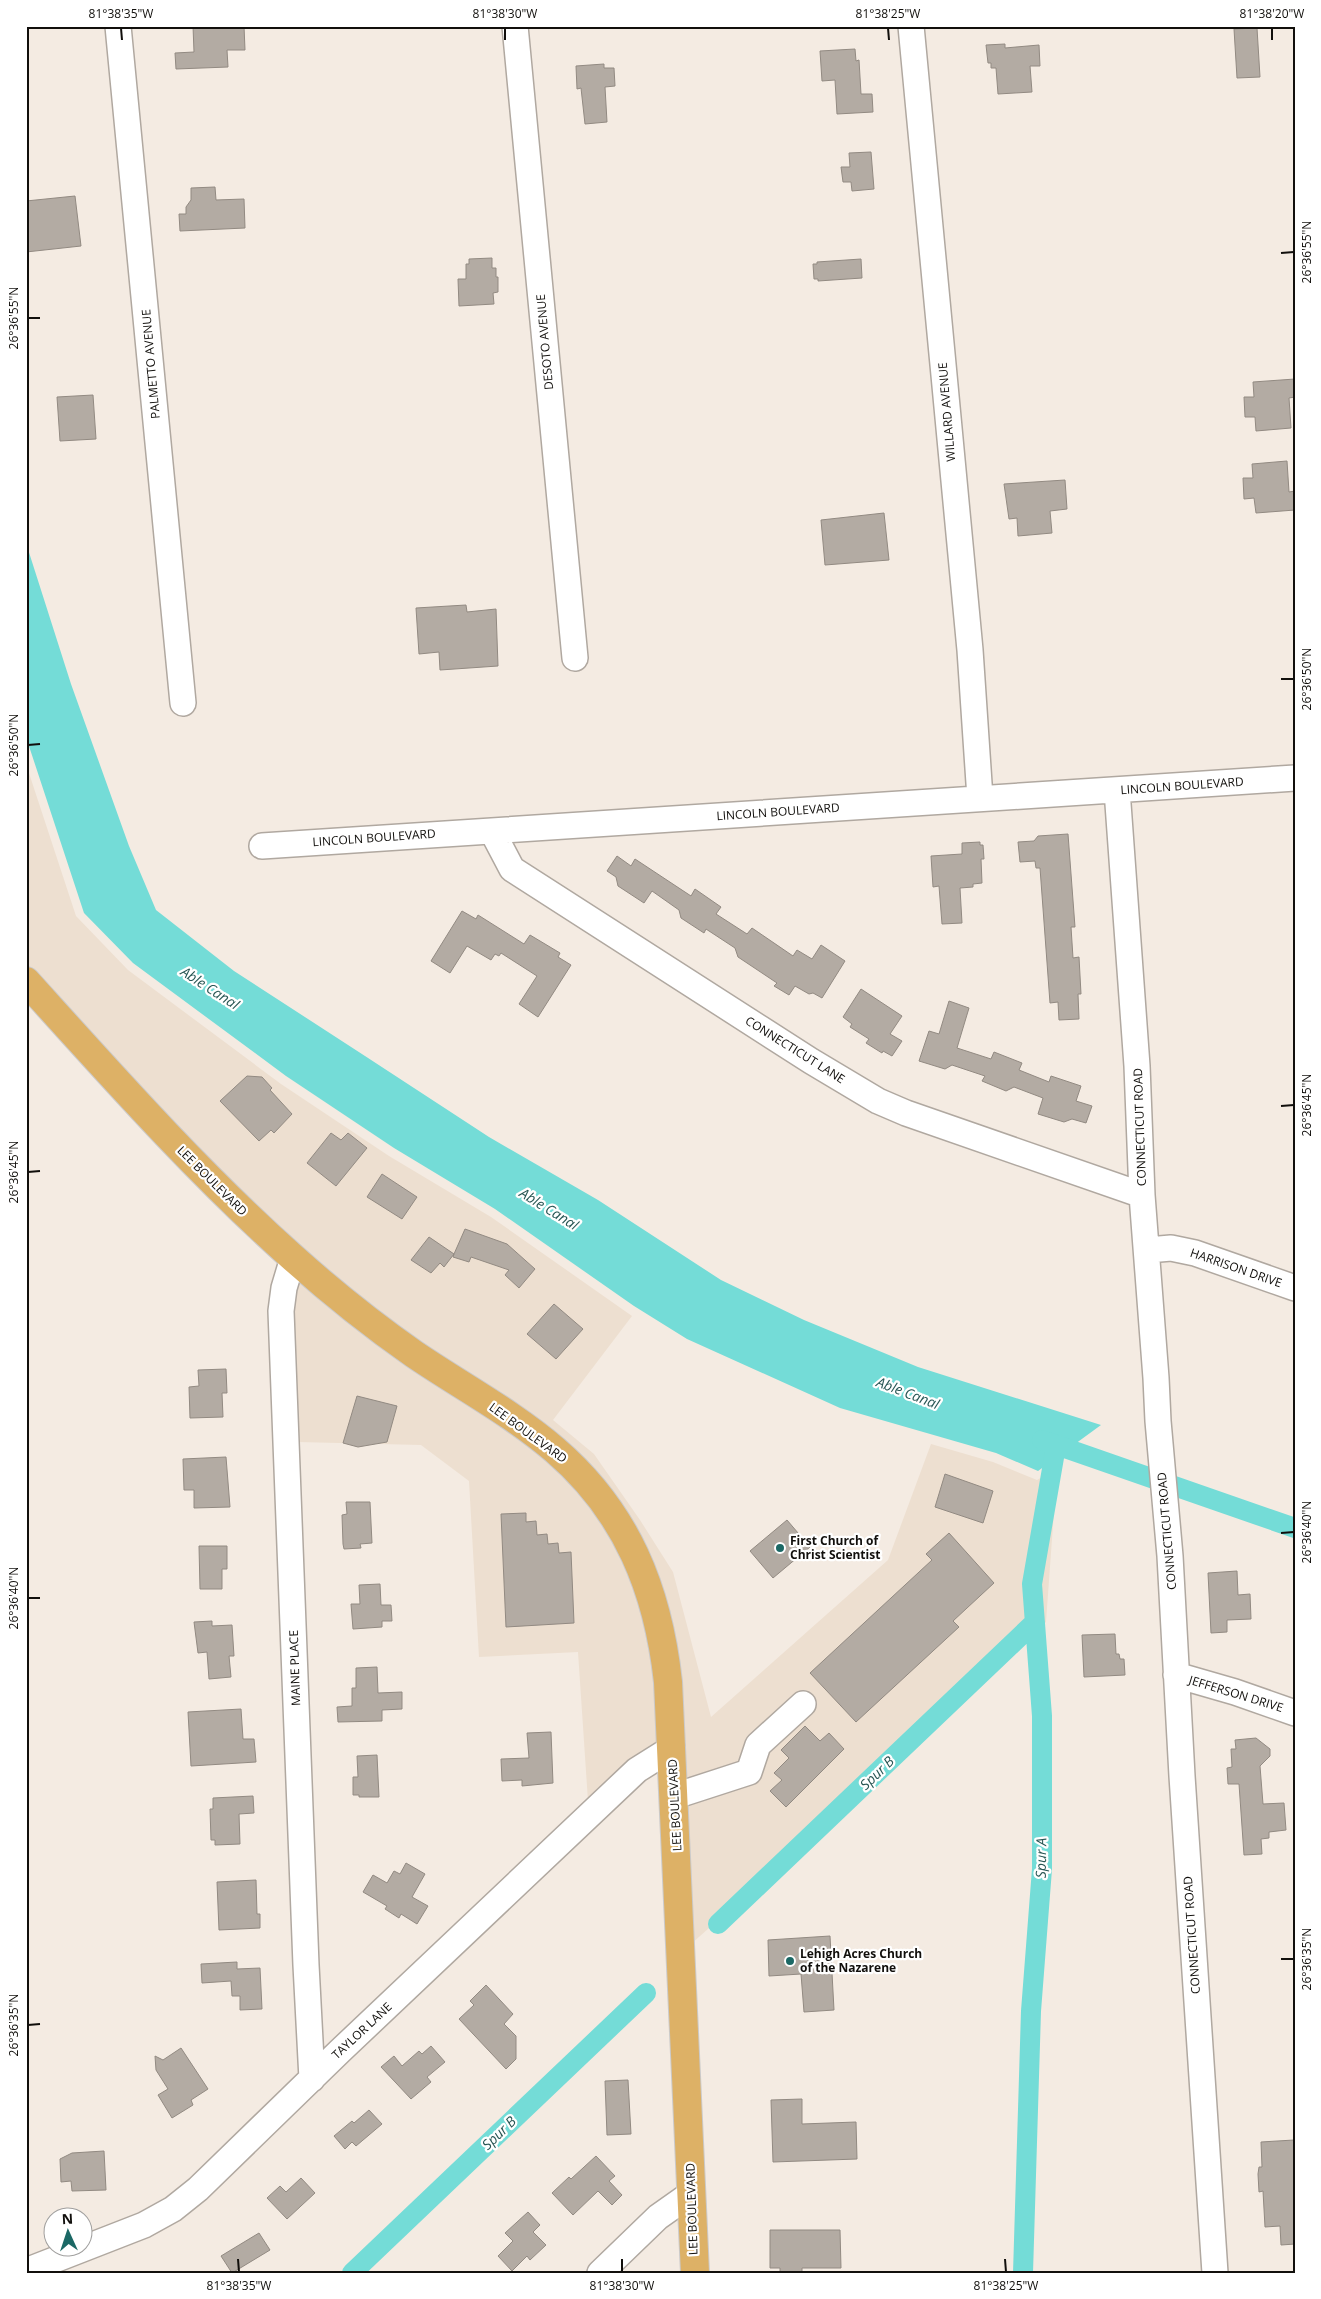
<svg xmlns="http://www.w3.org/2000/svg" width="1321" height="2299" font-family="'Open Sans',sans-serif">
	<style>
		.built { fill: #eddfd0 }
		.water { fill: #74dcd7 }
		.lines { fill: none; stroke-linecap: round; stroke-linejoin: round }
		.canal { stroke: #74dcd7; stroke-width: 20 }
		.building { fill: #b3aba3; stroke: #928a82 }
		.minor-casing { stroke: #b0a8a0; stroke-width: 28 }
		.major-casing { stroke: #cbcaca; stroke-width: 30 }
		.minor { stroke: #fff; stroke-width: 25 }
		.major { stroke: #ddb166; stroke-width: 28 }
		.ticks { fill: none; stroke: #110f0c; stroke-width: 2 }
		.poi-dot { fill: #1b6865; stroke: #fff; stroke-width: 2 }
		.labels { text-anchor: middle; stroke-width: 4.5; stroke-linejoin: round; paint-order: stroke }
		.street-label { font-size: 12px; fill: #110f0c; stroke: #fff }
		.poi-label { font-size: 12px; font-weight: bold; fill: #110f0c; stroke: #fff; text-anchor: start }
		.water-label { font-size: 14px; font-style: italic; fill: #275553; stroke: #fff }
		.neatline { fill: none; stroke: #110f0c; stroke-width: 2 }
		.ticks-label { font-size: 12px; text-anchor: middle; fill: #110f0c }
	</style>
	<rect width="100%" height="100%" fill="#f4ebe2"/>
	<!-- built -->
	<path class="built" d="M 26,764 L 76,916 L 128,970 L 281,1084 L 389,1156 L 491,1217 L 632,1316 L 553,1420 L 594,1454 L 640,1520 L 673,1572 L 711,1717 L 888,1560 L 931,1444 L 993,1462 L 1037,1480 L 1054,1470 L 1057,1470 L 1046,1622 L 920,1742 L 691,1944 L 685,1742 L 641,1543 L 419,1345 L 299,1249 L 173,1128 L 26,966 Z
		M 285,1264 L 524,1439 L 566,1474 L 625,1555 L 649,1620 L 663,1758 L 589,1816 L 578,1652 L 479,1657 L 469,1481 L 421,1445 L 298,1442 Z"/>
	<!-- water -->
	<path class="water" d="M 26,543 L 71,684 L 129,846 L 156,910 L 234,971 L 365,1056 L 489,1137 L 598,1200 L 721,1280 L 804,1320 L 918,1367 L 1101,1425 L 1038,1471 L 996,1453 L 840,1408 L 687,1339 L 634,1306 L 495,1209 L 394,1148 L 286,1076 L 133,963 L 84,913 L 26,737 Z"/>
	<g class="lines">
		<!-- canal -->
		<path class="canal" d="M 1042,1440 L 1295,1528
			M 718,1924 L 1035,1622
			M 352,2273 L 646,1993
			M 1023,2273 L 1031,2011 L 1042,1869 L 1042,1716 L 1032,1584 L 1056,1446"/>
	</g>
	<!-- building -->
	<path class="building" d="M 193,26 L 244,26 L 245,50 L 227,50 L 228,67 L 176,69 L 175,53 L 194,52 Z
		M 1257,28 L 1260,77 L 1237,78 L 1234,29 Z
		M 1005,44 L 1005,48 L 1039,45 L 1040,66 L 1030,66 L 1032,92 L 998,94 L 996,68 L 991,68 L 991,63 L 988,63 L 986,45 Z
		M 855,49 L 856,61 L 859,60 L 861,94 L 872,94 L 873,112 L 837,114 L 835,80 L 822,81 L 820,51 Z
		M 604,64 L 604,68 L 614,68 L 615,86 L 605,87 L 607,122 L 585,124 L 581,88 L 577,89 L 576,66 Z
		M 871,152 L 874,189 L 852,191 L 851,182 L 843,182 L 841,167 L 850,167 L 849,153 Z
		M 215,187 L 216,200 L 244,199 L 245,228 L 180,231 L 179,214 L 186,214 L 186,207 L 191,200 L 191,188 Z
		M 75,196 L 81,246 L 26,252 L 26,201 Z
		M 492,258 L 492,268 L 496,268 L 496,277 L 498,277 L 498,292 L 493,293 L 494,304 L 459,306 L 458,279 L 466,279 L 466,264 L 469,264 L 469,259 Z
		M 861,259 L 862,278 L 818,281 L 818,279 L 814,279 L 813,264 L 817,264 L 817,262 Z
		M 1295,379 L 1295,397 L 1289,398 L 1291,428 L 1256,431 L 1255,417 L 1245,417 L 1244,397 L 1254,397 L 1253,382 Z
		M 93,395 L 96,439 L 60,441 L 57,397 Z
		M 1287,461 L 1289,492 L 1295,491 L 1295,510 L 1256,513 L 1254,498 L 1244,499 L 1243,478 L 1253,478 L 1252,464 Z
		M 1065,480 L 1067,509 L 1050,511 L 1052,533 L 1018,536 L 1017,518 L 1009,519 L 1004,484 Z
		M 884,513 L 889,560 L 825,565 L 821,520 Z
		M 466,605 L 467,612 L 496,609 L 498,666 L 440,670 L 439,652 L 419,654 L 416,608 Z
		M 1068,834 L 1075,927 L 1071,927 L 1073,958 L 1079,957 L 1081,994 L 1078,994 L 1079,1019 L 1059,1020 L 1058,1002 L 1050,1003 L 1040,868 L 1036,868 L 1035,861 L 1020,862 L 1018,842 L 1034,841 L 1038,836 Z
		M 980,842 L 980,845 L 983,845 L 984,859 L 981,859 L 982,883 L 973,884 L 973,887 L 960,888 L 962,923 L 942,924 L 939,886 L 933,887 L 931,856 L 962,854 L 962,843 Z
		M 617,856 L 631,866 L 635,859 L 691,896 L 695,889 L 721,907 L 716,914 L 747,934 L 752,928 L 793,956 L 797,950 L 812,959 L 821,945 L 845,961 L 822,998 L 813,993 L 809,994 L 795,986 L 789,995 L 774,986 L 777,983 L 738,957 L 735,948 L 706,929 L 704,933 L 681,918 L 679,910 L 652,891 L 644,903 L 618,886 L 616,877 L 607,871 Z
		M 462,911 L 476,919 L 478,915 L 524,944 L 530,935 L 560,953 L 558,957 L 571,965 L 538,1017 L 519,1004 L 537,976 L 501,953 L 499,956 L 495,954 L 491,960 L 467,946 L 450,973 L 431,961 Z
		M 861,989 L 902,1016 L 890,1034 L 902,1041 L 892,1056 L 883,1051 L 882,1053 L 866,1043 L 869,1039 L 850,1027 L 852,1024 L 843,1017 Z
		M 949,1001 L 969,1008 L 957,1048 L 991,1059 L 994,1052 L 1022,1063 L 1019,1070 L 1049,1082 L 1051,1076 L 1081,1086 L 1076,1101 L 1092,1106 L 1086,1123 L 1072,1119 L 1064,1122 L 1038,1114 L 1043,1098 L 1014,1087 L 1006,1091 L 982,1081 L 985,1076 L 952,1065 L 945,1069 L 919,1061 L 929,1031 L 939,1034 Z
		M 247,1076 L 262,1077 L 272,1088 L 270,1090 L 292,1114 L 274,1133 L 271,1130 L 259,1141 L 220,1101 Z
		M 331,1133 L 341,1140 L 348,1133 L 367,1148 L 336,1186 L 307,1163 Z
		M 382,1174 L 417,1197 L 402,1219 L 367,1197 Z
		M 465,1229 L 507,1244 L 535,1269 L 519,1288 L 505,1275 L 509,1270 L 471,1257 L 469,1262 L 453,1257 L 454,1254 L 444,1267 L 440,1263 L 431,1273 L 411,1260 L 429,1237 L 454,1254 Z
		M 554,1304 L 583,1329 L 556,1359 L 527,1334 Z
		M 226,1369 L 227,1393 L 222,1393 L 223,1417 L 190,1418 L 189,1387 L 199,1386 L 198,1370 Z
		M 357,1396 L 397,1406 L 387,1442 L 358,1447 L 343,1443 Z
		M 226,1457 L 230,1507 L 194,1508 L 194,1490 L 184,1490 L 183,1459 Z
		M 945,1474 L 993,1491 L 983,1523 L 935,1507 Z
		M 346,1502 L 370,1502 L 372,1543 L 360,1544 L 361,1548 L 344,1549 L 343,1544 L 342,1515 L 347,1514 Z
		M 526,1513 L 526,1522 L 536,1521 L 537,1535 L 547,1534 L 548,1544 L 558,1543 L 559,1553 L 571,1552 L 574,1623 L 506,1627 L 501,1514 Z
		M 787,1520 L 810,1547 L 773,1578 L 750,1551 Z
		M 949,1533 L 994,1583 L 953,1621 L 959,1627 L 856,1722 L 810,1673 L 932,1560 L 926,1554 Z
		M 199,1546 L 227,1546 L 227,1569 L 222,1569 L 222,1589 L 200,1589 Z
		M 1237,1571 L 1238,1595 L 1250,1594 L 1251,1619 L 1227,1620 L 1227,1632 L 1211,1633 L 1208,1573 Z
		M 380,1584 L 381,1605 L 391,1605 L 392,1621 L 382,1621 L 382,1627 L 353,1629 L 351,1604 L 360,1604 L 359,1585 Z
		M 212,1621 L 212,1626 L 232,1625 L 234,1656 L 229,1656 L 231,1677 L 209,1679 L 207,1652 L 198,1653 L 194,1622 Z
		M 1115,1634 L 1116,1654 L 1119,1654 L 1120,1659 L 1124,1659 L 1125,1675 L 1084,1677 L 1082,1635 Z
		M 377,1667 L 378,1693 L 402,1692 L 402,1709 L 382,1710 L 382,1721 L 338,1722 L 337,1707 L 352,1706 L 352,1688 L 356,1688 L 356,1668 Z
		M 241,1709 L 243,1739 L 254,1739 L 256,1762 L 191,1766 L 188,1712 Z
		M 805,1726 L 820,1741 L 829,1733 L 844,1749 L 786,1807 L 770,1791 L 782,1780 L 774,1773 L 789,1758 L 781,1750 Z
		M 551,1732 L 553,1783 L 522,1786 L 522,1780 L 502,1781 L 501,1759 L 529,1758 L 527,1733 Z
		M 1256,1738 L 1270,1749 L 1270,1756 L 1260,1766 L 1263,1804 L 1284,1803 L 1286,1830 L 1269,1832 L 1269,1838 L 1261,1839 L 1262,1854 L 1244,1855 L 1239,1784 L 1228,1784 L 1227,1768 L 1232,1767 L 1231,1749 L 1236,1749 L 1235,1740 Z
		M 377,1755 L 379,1797 L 359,1797 L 359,1795 L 353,1795 L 353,1777 L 358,1777 L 357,1756 Z
		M 253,1796 L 254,1813 L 239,1814 L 240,1844 L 215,1845 L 215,1840 L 211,1840 L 210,1809 L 213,1809 L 213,1798 Z
		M 406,1863 L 425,1874 L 412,1897 L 428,1906 L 417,1924 L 401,1914 L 399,1918 L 385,1909 L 387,1906 L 363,1892 L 373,1875 L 387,1883 L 394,1871 L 400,1874 Z
		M 256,1880 L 257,1914 L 260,1914 L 260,1928 L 219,1930 L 217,1882 Z
		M 830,1936 L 834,2010 L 804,2012 L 801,1974 L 769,1976 L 768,1940 Z
		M 237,1962 L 237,1969 L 260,1968 L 262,2009 L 240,2010 L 240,1996 L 232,1996 L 231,1981 L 202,1983 L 201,1964 Z
		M 486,1985 L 513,2014 L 504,2024 L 516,2036 L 516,2059 L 506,2069 L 459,2019 L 474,2005 L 470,2001 Z
		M 431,2046 L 445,2062 L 427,2077 L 431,2082 L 411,2099 L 381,2067 L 394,2056 L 402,2066 L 419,2051 L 422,2054 Z
		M 181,2048 L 208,2089 L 191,2100 L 193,2105 L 172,2118 L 158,2095 L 168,2089 L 156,2070 L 155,2056 L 163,2060 Z
		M 628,2080 L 631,2134 L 607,2135 L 605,2081 Z
		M 802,2099 L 802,2124 L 856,2122 L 857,2159 L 773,2162 L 771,2100 Z
		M 369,2110 L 382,2124 L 356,2146 L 352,2142 L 345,2149 L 334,2136 L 352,2121 L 354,2123 Z
		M 1294,2140 L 1295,2244 L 1281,2245 L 1280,2226 L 1265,2227 L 1263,2191 L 1259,2192 L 1258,2174 L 1259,2167 L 1262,2167 L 1261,2142 Z
		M 104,2151 L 106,2190 L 72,2191 L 71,2181 L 61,2182 L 60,2159 L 72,2153 Z
		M 596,2156 L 615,2176 L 609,2181 L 622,2195 L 612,2205 L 598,2191 L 573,2215 L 552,2193 L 569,2177 L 571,2179 Z
		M 301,2178 L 315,2193 L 287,2219 L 267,2198 L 280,2186 L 286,2192 Z
		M 528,2212 L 540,2225 L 533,2232 L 546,2245 L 530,2260 L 527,2256 L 512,2271 L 498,2256 L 513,2241 L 505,2233 Z
		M 770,2230 L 840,2230 L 841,2268 L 802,2268 L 802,2273 L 780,2273 L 780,2268 L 770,2268 Z
		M 259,2233 L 270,2250 L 232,2273 L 221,2256 Z"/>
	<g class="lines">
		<defs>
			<path id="minor" d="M 118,26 L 183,703
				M 515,26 L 575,658
				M 911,26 L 970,650 L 980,798
				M 1117,790 L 1137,1066 L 1142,1195 L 1156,1378 L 1158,1421 L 1170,1556 L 1182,1776 L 1215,2273
				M 492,831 L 512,869 L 811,1061 L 878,1101 L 906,1113 L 1142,1195
				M 262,846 L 1295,778
				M 1148,1250 L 1171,1248 L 1195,1253 L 1295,1288
				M 293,1258 L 284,1288 L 281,1311 L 306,1965 L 312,2079
				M 1176,1675 L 1235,1692 L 1295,1713
				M 675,1796 L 749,1772 L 758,1745 L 803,1704
				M 26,2271 L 144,2225 L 173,2209 L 198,2189 L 340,2051 L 637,1770 L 672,1748
				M 600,2273 L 658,2217 L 692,2193"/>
			<path id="major" d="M 26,981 C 112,1076 196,1171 291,1256 C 330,1291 371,1324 414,1354 C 461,1386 512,1413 555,1450 C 627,1512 658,1590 668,1682 L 695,2273"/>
		</defs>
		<!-- minor casing -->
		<use href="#minor" class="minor-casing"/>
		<!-- major casing -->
		<use href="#major" class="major-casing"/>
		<!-- minor -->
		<use href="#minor" class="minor"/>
		<!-- major -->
		<use href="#major" class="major"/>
	</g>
	<!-- ticks -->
	<path class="ticks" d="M 121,28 L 122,40M 505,28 L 505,40M 888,28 L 889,40M 1272,28 L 1272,40M 1281,253 L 1294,252M 28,318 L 40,318M 1281,679 L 1294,679M 28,745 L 40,744M 1281,1106 L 1294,1105M 28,1172 L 40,1171M 1281,1533 L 1294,1532M 28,1598 L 40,1598M 1281,1959 L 1294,1959M 28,2025 L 40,2024M 238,2259 L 239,2272M 622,2259 L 622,2272M 1005,2259 L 1006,2272"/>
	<!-- markers -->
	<g class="poi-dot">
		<circle cx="780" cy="1548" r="5"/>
		<circle cx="790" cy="1961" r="5"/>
	</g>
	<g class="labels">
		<!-- street labels -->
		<g class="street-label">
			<text transform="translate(545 342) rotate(-95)" y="4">DESOTO AVENUE</text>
			<text transform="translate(151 364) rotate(-95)" y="4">PALMETTO AVENUE</text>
			<text transform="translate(947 412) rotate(-95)" y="4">WILLARD AVENUE</text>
			<text transform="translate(1182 786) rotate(-4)" y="4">LINCOLN BOULEVARD</text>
			<text transform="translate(778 812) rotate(-4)" y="4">LINCOLN BOULEVARD</text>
			<text transform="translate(374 838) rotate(-4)" y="4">LINCOLN BOULEVARD</text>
			<text transform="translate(795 1050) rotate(32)" y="4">CONNECTICUT LANE</text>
			<text transform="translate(1140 1127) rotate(-92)" y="4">CONNECTICUT ROAD</text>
			<text transform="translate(212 1181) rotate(45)" y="4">LEE BOULEVARD</text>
			<text transform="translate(1236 1268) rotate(19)" y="4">HARRISON DRIVE</text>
			<text transform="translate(528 1433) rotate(36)" y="4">LEE BOULEVARD</text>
			<text transform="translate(1167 1531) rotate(-95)" y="4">CONNECTICUT ROAD</text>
			<text transform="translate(295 1668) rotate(-92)" y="4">MAINE PLACE</text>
			<text transform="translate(1236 1694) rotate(17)" y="4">JEFFERSON DRIVE</text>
			<text transform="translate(675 1805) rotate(-93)" y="4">LEE BOULEVARD</text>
			<text transform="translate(1192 1935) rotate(-94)" y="4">CONNECTICUT ROAD</text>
			<text transform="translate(362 2031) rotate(-43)" y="4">TAYLOR LANE</text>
			<text transform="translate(692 2209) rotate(-92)" y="4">LEE BOULEVARD</text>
		</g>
		<!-- poi labels -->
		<g class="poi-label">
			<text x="790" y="1545">First Church of<tspan x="790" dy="14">Christ Scientist</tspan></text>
			<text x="800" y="1958">Lehigh Acres Church<tspan x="800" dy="14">of the Nazarene</tspan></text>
		</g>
		<!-- water labels -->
		<g class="water-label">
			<text transform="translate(210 988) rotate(33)" y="5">Able Canal</text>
			<text transform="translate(549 1209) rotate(32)" y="5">Able Canal</text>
			<text transform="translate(908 1393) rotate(21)" y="5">Able Canal</text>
			<text transform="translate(877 1773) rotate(-44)" y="5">Spur B</text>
			<text transform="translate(1041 1858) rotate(-89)" y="5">Spur A</text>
			<text transform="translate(499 2133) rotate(-44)" y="5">Spur B</text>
		</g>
	</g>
	<!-- border -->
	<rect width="1321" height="2299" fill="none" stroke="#ffffff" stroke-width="55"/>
	<!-- north arrow -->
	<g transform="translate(68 2232) rotate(357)"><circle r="24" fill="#ffffff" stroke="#a09f9e"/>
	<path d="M0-4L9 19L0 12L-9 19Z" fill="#1b6865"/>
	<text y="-8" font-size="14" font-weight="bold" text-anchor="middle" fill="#110f0c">N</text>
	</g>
	<rect x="28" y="28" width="1266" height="2244" class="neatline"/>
	<g class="ticks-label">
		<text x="121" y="18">81°38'35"W</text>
		<text x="505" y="18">81°38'30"W</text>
		<text x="888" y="18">81°38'25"W</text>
		<text x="1272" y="18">81°38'20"W</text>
		<text transform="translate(1307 252) rotate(-90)" y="4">26°36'55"N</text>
		<text transform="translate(14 318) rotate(-90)" y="4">26°36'55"N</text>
		<text transform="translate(1307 679) rotate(-90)" y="4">26°36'50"N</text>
		<text transform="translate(14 745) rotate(-90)" y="4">26°36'50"N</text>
		<text transform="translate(1307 1105) rotate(-90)" y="4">26°36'45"N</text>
		<text transform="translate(14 1172) rotate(-90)" y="4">26°36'45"N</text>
		<text transform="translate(1307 1532) rotate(-90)" y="4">26°36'40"N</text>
		<text transform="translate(14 1598) rotate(-90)" y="4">26°36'40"N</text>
		<text transform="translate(1307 1959) rotate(-90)" y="4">26°36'35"N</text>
		<text transform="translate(14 2025) rotate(-90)" y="4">26°36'35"N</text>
		<text x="239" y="2290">81°38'35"W</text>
		<text x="622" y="2290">81°38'30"W</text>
		<text x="1006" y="2290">81°38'25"W</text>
	</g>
</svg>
